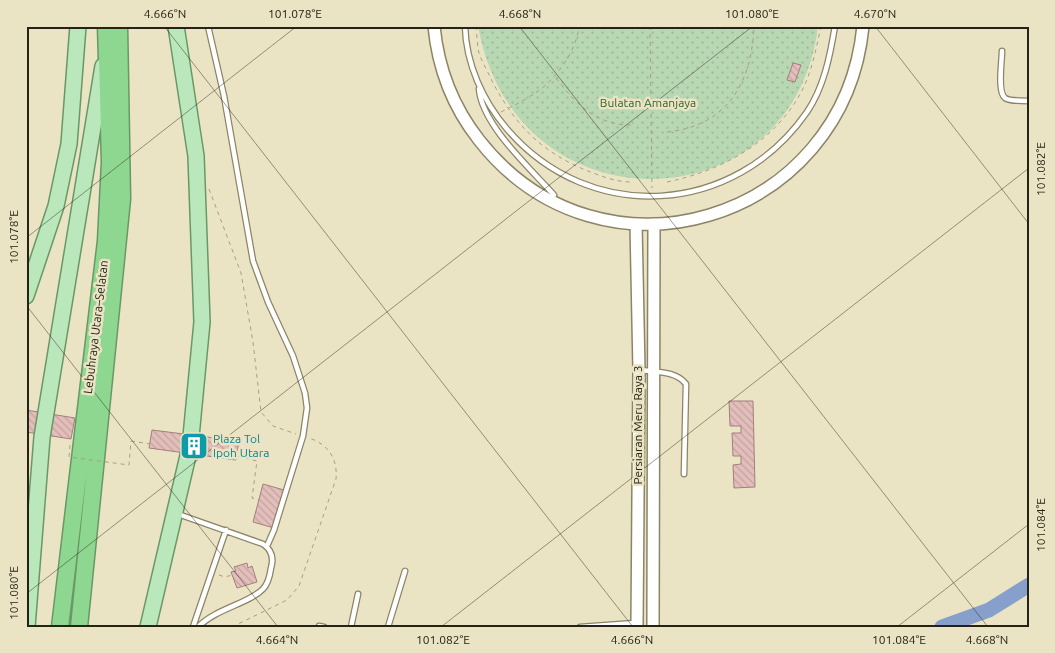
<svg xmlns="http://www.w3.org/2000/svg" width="1055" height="653" font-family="Ubuntu,sans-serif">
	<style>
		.park { fill: url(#park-dots) }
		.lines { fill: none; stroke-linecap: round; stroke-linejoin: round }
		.river { stroke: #869fcb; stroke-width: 15 }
		.building { fill: url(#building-back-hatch); stroke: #a27f7d }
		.service-casing { stroke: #8b8467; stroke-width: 7 }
		.tertiary-casing { stroke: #8b8467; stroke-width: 14 }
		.primary-casing { stroke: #699865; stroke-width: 18 }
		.motorway-casing { stroke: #699865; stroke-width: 19 }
		.path { stroke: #a59f86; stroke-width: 1; stroke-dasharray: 4 4; stroke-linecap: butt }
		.service { stroke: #fff; stroke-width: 4.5 }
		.tertiary { stroke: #fff; stroke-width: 11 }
		.primary { stroke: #bbe7bc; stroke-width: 15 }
		.motorway { stroke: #8ed790; stroke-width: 16 }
		.path-bridge { stroke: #a59f86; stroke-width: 1; stroke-dasharray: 4 4; stroke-linecap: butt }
		.ticks { fill: none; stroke: #252216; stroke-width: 1; stroke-opacity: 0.45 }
		.labels { text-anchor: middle; stroke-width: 5; stroke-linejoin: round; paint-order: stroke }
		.park-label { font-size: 12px; fill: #33632b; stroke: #ebe4c4 }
		.street-label { font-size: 12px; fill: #252216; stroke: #ebe4c4 }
		.culture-label { font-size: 12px; fill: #0d838f; stroke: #ebe4c4; text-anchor: start }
		.neatline { fill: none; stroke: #252216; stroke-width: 2 }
		.ticks-label { font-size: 12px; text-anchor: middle; fill: #252216 }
	</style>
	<defs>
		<pattern id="park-dots" width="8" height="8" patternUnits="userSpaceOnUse" patternTransform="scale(1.25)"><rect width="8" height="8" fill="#b8d7b3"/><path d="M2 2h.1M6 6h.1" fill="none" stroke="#9eb899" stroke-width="1.8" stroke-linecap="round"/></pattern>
		<pattern id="building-back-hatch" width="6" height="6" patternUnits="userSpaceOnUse" patternTransform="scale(1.25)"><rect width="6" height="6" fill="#e3bebb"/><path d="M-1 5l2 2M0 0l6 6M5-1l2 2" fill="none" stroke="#c3a3a0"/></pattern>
	</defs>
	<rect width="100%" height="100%" fill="#ebe4c4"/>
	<!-- park -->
	<path class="park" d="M 478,26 L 818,26 C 794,227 515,233 478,26 Z"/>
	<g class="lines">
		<!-- river -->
		<path class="river" d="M 942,627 L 989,610 L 1029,585"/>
	</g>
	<!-- building -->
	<path class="building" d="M 793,63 L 801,65 L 795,82 L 787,80 Z
		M 729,401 L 753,401 L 755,487 L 734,488 L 733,465 L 741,464 L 741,456 L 733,456 L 732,433 L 741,433 L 741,426 L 730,426 Z
		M 26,410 L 75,418 L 71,439 L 26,432 Z
		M 152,430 L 239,441 L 236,460 L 149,448 Z
		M 263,484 L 284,490 L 274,528 L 253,522 Z
		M 247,563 L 248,568 L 252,566 L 257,582 L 237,588 L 231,572 L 236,571 L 234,567 Z"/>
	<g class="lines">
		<defs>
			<path id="service" d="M 208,26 L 224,96 L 253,261 L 268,302 L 293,356 L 305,393 L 307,408 L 303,436 L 274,530 L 267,546
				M 465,26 C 466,64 483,101 507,129 C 590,226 735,216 807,112 C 824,87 830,56 835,26
				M 1002,51 C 1002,61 997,92 1005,98 C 1011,102 1022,100 1029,101
				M 479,89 C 482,125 530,168 554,195
				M 641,370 C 656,372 676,371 686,384 L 684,474
				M 178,514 L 263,544 C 272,550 274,558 271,568 C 270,575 268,584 263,589 C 248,604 217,608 198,627
				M 319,626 L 324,627
				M 193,627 L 226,530
				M 351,627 L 358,594
				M 388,627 L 405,571
				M 580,627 L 635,623"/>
			<path id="tertiary" d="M 434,26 C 438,68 453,107 479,140 C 601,296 844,222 863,26
				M 636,224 L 639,370 L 637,627
				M 653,627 L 654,224"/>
			<path id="primary" d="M 26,296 L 56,206 L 69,144 L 78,26
				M 27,627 L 42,437 L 103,66
				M 148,627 L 190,447 L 202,322 L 196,156 L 176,26"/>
			<path id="motorway" d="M 60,627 L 106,241 L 110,162 L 106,26
				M 79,627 L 122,199 L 119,26"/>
		</defs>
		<!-- service casing -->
		<use href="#service" class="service-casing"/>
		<!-- tertiary casing -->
		<use href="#tertiary" class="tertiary-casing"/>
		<!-- primary casing -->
		<use href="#primary" class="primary-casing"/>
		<!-- motorway casing -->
		<use href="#motorway" class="motorway-casing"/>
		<!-- path -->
		<path class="path" d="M 476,26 C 477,35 477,45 479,53 C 482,62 488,72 492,81 C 514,123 539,150 583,169 C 598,175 615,182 631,182
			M 650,26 L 652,188
			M 556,78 C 576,104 596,125 631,125
			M 501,112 C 531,97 549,88 567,59 C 573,49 578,38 579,26
			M 667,132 C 727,126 752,83 754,26
			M 667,182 C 725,170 781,139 806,82 C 813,65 817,45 821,26
			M 209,189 L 241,273 L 253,342 L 261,412 L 273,426 L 296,434
			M 131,441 L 150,444
			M 237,456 L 257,461 L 252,498 L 259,500
			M 219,575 L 225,577 L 232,575
			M 232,627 L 287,600 L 299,586 L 336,479 C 338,459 328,444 309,438"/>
		<!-- service -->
		<use href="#service" class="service"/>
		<!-- tertiary -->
		<use href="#tertiary" class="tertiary"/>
		<!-- primary -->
		<use href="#primary" class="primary"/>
		<!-- motorway -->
		<use href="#motorway" class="motorway"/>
		<!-- path-bridge -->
		<path class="path-bridge" d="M 70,445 L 69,457 L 129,465 L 131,441"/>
	</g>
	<!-- ticks -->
	<path class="ticks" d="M 164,26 L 633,627M 519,26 L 988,627M 875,26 L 1029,224M 26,238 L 297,26M 26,305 L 278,627M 26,594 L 753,26M 441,627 L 1029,168M 897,627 L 1029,524"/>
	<!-- icons -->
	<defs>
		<symbol id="building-square" viewBox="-11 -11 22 22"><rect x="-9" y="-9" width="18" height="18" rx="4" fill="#0f9aa8" stroke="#ebe4c4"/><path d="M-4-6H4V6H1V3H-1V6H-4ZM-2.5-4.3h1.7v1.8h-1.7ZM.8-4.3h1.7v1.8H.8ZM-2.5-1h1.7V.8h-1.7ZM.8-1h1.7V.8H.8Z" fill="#fff"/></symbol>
	</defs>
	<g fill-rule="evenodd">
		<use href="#building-square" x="178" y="430" width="32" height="32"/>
	</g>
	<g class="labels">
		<!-- park labels -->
		<g class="park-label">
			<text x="648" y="107">Bulatan Amanjaya</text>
		</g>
		<!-- street labels -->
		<g class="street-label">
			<text transform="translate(96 327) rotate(-83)" y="4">Lebuhraya Utara–Selatan</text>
			<text transform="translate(638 425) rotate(-90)" y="4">Persiaran Meru Raya 3</text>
		</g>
		<!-- culture labels -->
		<g class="culture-label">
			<text x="213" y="443">Plaza Tol<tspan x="213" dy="14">Ipoh Utara</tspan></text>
		</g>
	</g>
	<!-- border -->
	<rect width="1055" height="653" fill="none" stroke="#ebe4c4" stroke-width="55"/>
	<rect x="28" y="28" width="1000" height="598" class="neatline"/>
	<g class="ticks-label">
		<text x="165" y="18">4.666°N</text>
		<text x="295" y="18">101.078°E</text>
		<text x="520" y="18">4.668°N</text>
		<text x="752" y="18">101.080°E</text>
		<text x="875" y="18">4.670°N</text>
		<text transform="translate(1041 169) rotate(-90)" y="4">101.082°E</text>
		<text transform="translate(14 237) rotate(-90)" y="4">101.078°E</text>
		<text transform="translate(1041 525) rotate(-90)" y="4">101.084°E</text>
		<text transform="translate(14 593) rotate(-90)" y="4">101.080°E</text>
		<text x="277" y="644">4.664°N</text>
		<text x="443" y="644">101.082°E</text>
		<text x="632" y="644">4.666°N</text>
		<text x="899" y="644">101.084°E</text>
		<text x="987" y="644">4.668°N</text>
	</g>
</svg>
